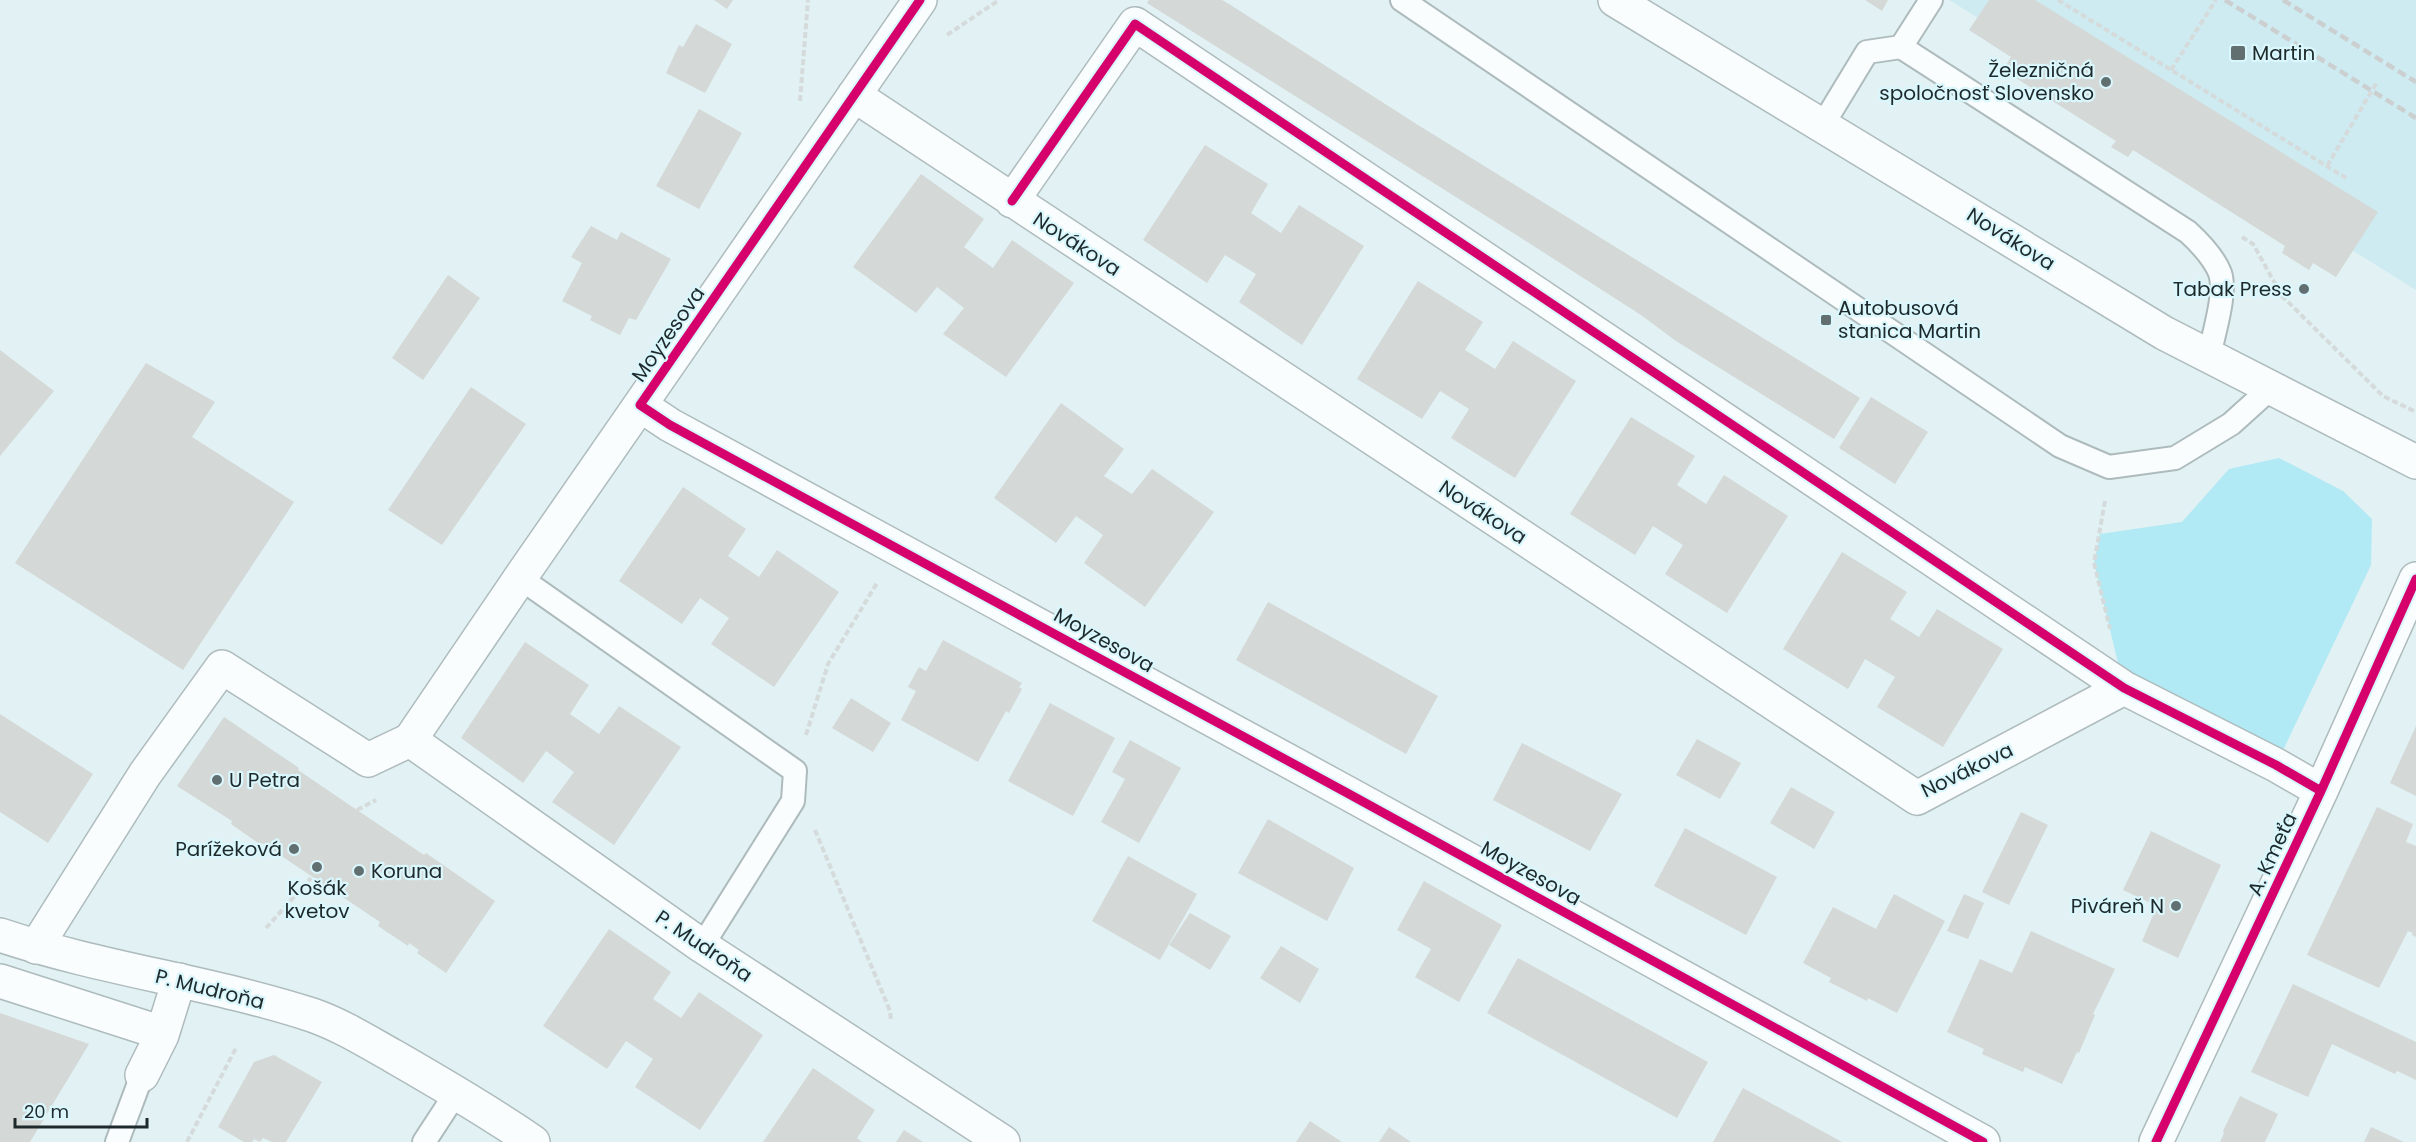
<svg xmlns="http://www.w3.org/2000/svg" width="2416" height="1142" font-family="Poppins,sans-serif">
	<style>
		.built { fill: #ceebf1 }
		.green { fill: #b1eaf4 }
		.building { fill: #d4d8d6 }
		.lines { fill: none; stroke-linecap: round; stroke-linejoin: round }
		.service-casing { stroke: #aebbbd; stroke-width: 26 }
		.minor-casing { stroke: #aebbbd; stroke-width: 36 }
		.primary-casing { stroke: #aebbbd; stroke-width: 36 }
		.path { stroke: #d5dadb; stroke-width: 4; stroke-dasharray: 6 3; stroke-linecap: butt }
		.service { stroke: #fafdfd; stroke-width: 22 }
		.minor { stroke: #fafdfd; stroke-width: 33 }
		.primary { stroke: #fafdfd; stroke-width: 33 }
		.rail { stroke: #cbcfd0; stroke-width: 4.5; stroke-dasharray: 9 4.5; stroke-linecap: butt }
		.cycleway-casing { stroke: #d9f7fc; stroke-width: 13 }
		.cycleway { stroke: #d6006c; stroke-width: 9 }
		.poi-dot { fill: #626f71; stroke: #d9f7fc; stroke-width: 2 }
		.labels { text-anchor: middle; stroke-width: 4.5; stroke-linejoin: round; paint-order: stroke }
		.poi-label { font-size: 20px; fill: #1e292b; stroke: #d9f7fc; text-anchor: start }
		.street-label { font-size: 20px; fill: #1e292b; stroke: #d9f7fc }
	</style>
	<rect width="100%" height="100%" fill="#e1f1f4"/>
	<!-- built -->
	<path class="built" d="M 1949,0 L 2416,0 L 2416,290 L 2041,56 Z"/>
	<!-- green -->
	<path class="green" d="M 2279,458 L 2343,491 L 2372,519 L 2371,565 L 2276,765 L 2124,688 L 2094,563 L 2100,534 L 2182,522 L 2229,469 Z"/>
	<!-- building -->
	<path class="building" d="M 714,0 L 733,0 L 727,9 Z
		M 1149,0 L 1222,0 L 1229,4 L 1418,125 L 1860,398 L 1834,439 L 1676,341 L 1641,315 L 1518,236 L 1147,3 Z
		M 1865,0 L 1888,0 L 1882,11 Z
		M 1989,0 L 2035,0 L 2378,212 L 2336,277 L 2313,263 L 2309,270 L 2282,253 L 2285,246 L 2133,150 L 2128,157 L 2111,147 L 2116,141 L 2003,70 L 2011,57 L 1969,30 Z
		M 696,24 L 732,44 L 705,93 L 666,73 L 679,45 L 683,47 Z
		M 699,109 L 742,133 L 699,209 L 656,186 Z
		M 1205,145 L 1268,184 L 1251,213 L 1281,233 L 1299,205 L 1364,246 L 1302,345 L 1239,302 L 1256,274 L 1225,255 L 1207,283 L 1143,240 Z
		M 921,174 L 984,219 L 964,247 L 993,268 L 1012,240 L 1074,283 L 1006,377 L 943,334 L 964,308 L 937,287 L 916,313 L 853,267 Z
		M 591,226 L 617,240 L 621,232 L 671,259 L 636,320 L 629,318 L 620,335 L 590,320 L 592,316 L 562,301 L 582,263 L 571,257 Z
		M 448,275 L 480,298 L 423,380 L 392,358 Z
		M 1418,281 L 1483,322 L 1465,350 L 1495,369 L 1513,341 L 1576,381 L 1515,478 L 1451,438 L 1469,409 L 1440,391 L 1422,419 L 1357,379 Z
		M 0,350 L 54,391 L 0,456 Z
		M 146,363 L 215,402 L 192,437 L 294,502 L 183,670 L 15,563 Z
		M 471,387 L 526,424 L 442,545 L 388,510 Z
		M 1871,397 L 1928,432 L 1895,484 L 1839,448 Z
		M 1061,403 L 1124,449 L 1104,476 L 1132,494 L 1152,469 L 1214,512 L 1145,607 L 1084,563 L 1103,535 L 1076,516 L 1056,543 L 994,498 Z
		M 1631,417 L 1695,456 L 1677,485 L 1706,504 L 1724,475 L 1788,516 L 1727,613 L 1665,574 L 1683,545 L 1653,526 L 1635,555 L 1570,514 Z
		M 683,487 L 746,529 L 728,556 L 759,577 L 777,550 L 839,592 L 774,687 L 711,644 L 729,618 L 700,598 L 682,624 L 619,581 Z
		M 1842,552 L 1907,592 L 1890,619 L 1919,637 L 1937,609 L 2003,649 L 1943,747 L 1877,707 L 1895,677 L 1865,659 L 1848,689 L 1783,649 Z
		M 1268,602 L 1438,696 L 1406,754 L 1236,660 Z
		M 943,640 L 1022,683 L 1019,687 L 1022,689 L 1009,713 L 1006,711 L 978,762 L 901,720 L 916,691 L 908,687 L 919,667 L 926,671 Z
		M 525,642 L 589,685 L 570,714 L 599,734 L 619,706 L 681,747 L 614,845 L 552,802 L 574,772 L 546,751 L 523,783 L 461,738 Z
		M 851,698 L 891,723 L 873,752 L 832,728 Z
		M 1050,703 L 1115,738 L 1073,816 L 1008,781 Z
		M 0,714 L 93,774 L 48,843 L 0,812 Z
		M 224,717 L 299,768 L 298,770 L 357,810 L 424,855 L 426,853 L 495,901 L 446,973 L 417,953 L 419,950 L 409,943 L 408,946 L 378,926 L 380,922 L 262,843 L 261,845 L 231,824 L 232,821 L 177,786 Z
		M 2416,726 L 2416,796 L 2390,783 Z
		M 1697,739 L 1741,763 L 1720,799 L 1676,775 Z
		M 1130,740 L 1181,768 L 1139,843 L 1101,822 L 1125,779 L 1112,772 Z
		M 1522,743 L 1622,794 L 1590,851 L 1493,800 Z
		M 1791,787 L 1835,812 L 1814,849 L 1770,823 Z
		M 2377,807 L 2413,824 L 2406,842 L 2416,846 L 2416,937 L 2412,935 L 2413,933 L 2408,931 L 2379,988 L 2307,955 Z
		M 2021,812 L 2048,825 L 2009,905 L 1982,892 Z
		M 1268,819 L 1354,868 L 1327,921 L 1238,873 Z
		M 1685,828 L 1777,877 L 1746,935 L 1654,886 Z
		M 2151,831 L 2221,865 L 2178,958 L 2142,941 L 2157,906 L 2123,890 Z
		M 1128,856 L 1197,894 L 1160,960 L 1092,921 Z
		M 1424,881 L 1502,925 L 1459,1002 L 1415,977 L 1431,949 L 1397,930 Z
		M 1894,894 L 1945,921 L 1897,1013 L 1868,998 L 1867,1001 L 1829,982 L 1831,978 L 1803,963 L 1833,907 L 1876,929 Z
		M 1964,894 L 1984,903 L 1968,939 L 1947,931 Z
		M 1190,913 L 1231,936 L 1210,970 L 1169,945 Z
		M 609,929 L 671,972 L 653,999 L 681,1018 L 699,992 L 763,1035 L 700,1130 L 635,1087 L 653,1059 L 626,1041 L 607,1069 L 543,1026 Z
		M 2031,931 L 2115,969 L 2093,1014 L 2095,1015 L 2079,1053 L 2077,1052 L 2062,1084 L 2025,1067 L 2023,1072 L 1982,1054 L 1984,1049 L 1947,1032 L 1980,959 L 2012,973 Z
		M 1281,946 L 1319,969 L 1300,1003 L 1260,978 Z
		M 1518,958 L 1708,1062 L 1677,1118 L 1487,1013 Z
		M 2293,984 L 2416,1042 L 2416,1080 L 2397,1071 L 2395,1074 L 2332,1044 L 2308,1097 L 2251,1072 Z
		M 0,1013 L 89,1044 L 30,1142 L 0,1142 Z
		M 274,1055 L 322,1082 L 286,1142 L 272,1142 L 263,1138 L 260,1142 L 254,1139 L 252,1142 L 244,1142 L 218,1127 L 254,1062 Z
		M 813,1068 L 875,1110 L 857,1138 L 862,1142 L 763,1142 Z
		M 1743,1088 L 1842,1142 L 1713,1142 Z
		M 2240,1096 L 2278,1114 L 2265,1142 L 2220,1142 L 2224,1133 L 2223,1131 Z
		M 1310,1121 L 1342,1142 L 1296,1142 Z
		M 1389,1127 L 1411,1142 L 1379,1142 Z
		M 2371,1127 L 2404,1142 L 2364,1142 Z
		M 904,1130 L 923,1142 L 896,1142 Z"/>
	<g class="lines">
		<defs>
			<path id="service" d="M 1402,0 L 2060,446 L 2109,467 L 2175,458 L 2231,424 L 2272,387
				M 1901,47 L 1931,0
				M 1822,126 L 1867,52 L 1901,47 L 2188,232 C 2200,243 2214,258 2220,273 C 2227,293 2213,335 2209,357
				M 520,578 L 795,771 L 793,801 L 702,946
				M 117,1142 L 142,1075
				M 424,1142 L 456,1093"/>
			<path id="minor" d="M 920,0 L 640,405 L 670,425 L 1349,794 L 1983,1142
				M 1615,0 L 2164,333 L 2416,462
				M 854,95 L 1917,798 L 2124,688
				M 1012,201 L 1135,24 L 2124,688 L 2276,765 L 2321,791
				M 410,740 L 702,946 L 1003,1142
				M 36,947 L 145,774 L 222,667 L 368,760 L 410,740 L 520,578 L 640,405
				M 0,981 L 162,1033
				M 142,1075 L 162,1035 L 179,980
				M 2156,1142 L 2321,791 L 2416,579"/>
			<path id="primary" d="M 0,935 C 102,969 210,982 312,1015 C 341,1025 368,1042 393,1056 C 440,1083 488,1111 533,1142"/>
		</defs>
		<!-- service casing -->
		<use href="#service" class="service-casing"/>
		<!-- minor casing -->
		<use href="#minor" class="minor-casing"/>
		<!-- primary casing -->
		<use href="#primary" class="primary-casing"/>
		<!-- path -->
		<path class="path" d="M 2058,0 L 2346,178
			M 947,35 L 999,0
			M 2171,70 L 2216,0
			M 800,101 L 808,0
			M 2327,166 L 2377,82
			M 2242,237 L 2253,244 L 2282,296 L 2383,396 L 2416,412
			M 2105,501 L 2094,563 L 2110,629
			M 806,735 L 828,664 L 877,583
			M 357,810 L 376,800
			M 815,830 L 890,1011 L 891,1020
			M 266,928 L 311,878
			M 187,1142 L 236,1048"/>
		<!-- service -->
		<use href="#service" class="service"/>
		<!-- minor -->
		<use href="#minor" class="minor"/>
		<!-- primary -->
		<use href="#primary" class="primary"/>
		<!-- rail -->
		<path class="rail" d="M 2225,0 L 2416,118
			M 2283,0 L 2416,82"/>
		<defs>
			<path id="cycleway" d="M 920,0 L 640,405 L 670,425 L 1349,794 L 1983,1142
				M 1012,201 L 1135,24 L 2124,688 L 2276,765 L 2321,791
				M 2156,1142 L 2321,791 L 2416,579"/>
		</defs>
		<!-- cycleway casing -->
		<use href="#cycleway" class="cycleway-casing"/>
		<!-- cycleway -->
		<use href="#cycleway" class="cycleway"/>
	</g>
	<!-- markers -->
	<g class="poi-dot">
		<rect x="2230" y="45" width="16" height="16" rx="3"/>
		<circle cx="2106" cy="82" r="6"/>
		<circle cx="2304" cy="289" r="6"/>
		<rect x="1820" y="314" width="12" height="12" rx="3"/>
		<circle cx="217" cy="780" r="6"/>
		<circle cx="294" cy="849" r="6"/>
		<circle cx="317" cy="867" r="6"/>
		<circle cx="359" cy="871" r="6"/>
		<circle cx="2176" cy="906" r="6"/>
	</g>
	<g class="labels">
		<!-- poi labels -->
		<g class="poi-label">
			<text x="2252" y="60">Martin</text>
			<text x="2094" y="77" text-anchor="end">Železničná<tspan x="2094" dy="23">spoločnosť Slovensko</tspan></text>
			<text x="2292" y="296" text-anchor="end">Tabak Press</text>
			<text x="1838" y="315">Autobusová<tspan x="1838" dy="23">stanica Martin</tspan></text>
			<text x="229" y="787">U Petra</text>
			<text x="282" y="856" text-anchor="end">Parížeková</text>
			<text x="371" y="878">Koruna</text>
			<text x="317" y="895" text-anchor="middle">Košák<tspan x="317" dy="23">kvetov</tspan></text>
			<text x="2164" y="913" text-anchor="end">Piváreň N</text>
		</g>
		<!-- street labels -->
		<g class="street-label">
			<text transform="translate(2011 239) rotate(32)" y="7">Novákova</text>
			<text transform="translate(1077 244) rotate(33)" y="7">Novákova</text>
			<text transform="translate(668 334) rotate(-55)" y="7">Moyzesova</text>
			<text transform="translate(1483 512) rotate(33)" y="7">Novákova</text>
			<text transform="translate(1104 640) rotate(29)" y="7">Moyzesova</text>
			<text transform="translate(1967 770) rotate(-26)" y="7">Novákova</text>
			<text transform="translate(2272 854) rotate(-65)" y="7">A. Kmeťa</text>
			<text transform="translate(1531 873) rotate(29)" y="7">Moyzesova</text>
			<text transform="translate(704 946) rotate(34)" y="7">P. Mudroňa</text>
			<text transform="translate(210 989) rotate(14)" y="7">P. Mudroňa</text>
		</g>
	</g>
	<!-- scale -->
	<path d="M15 1118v9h132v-9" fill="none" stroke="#1e292b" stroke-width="3"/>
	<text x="24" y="1118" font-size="18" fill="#1e292b" stroke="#d9f7fc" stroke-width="4.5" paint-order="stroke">20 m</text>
</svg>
